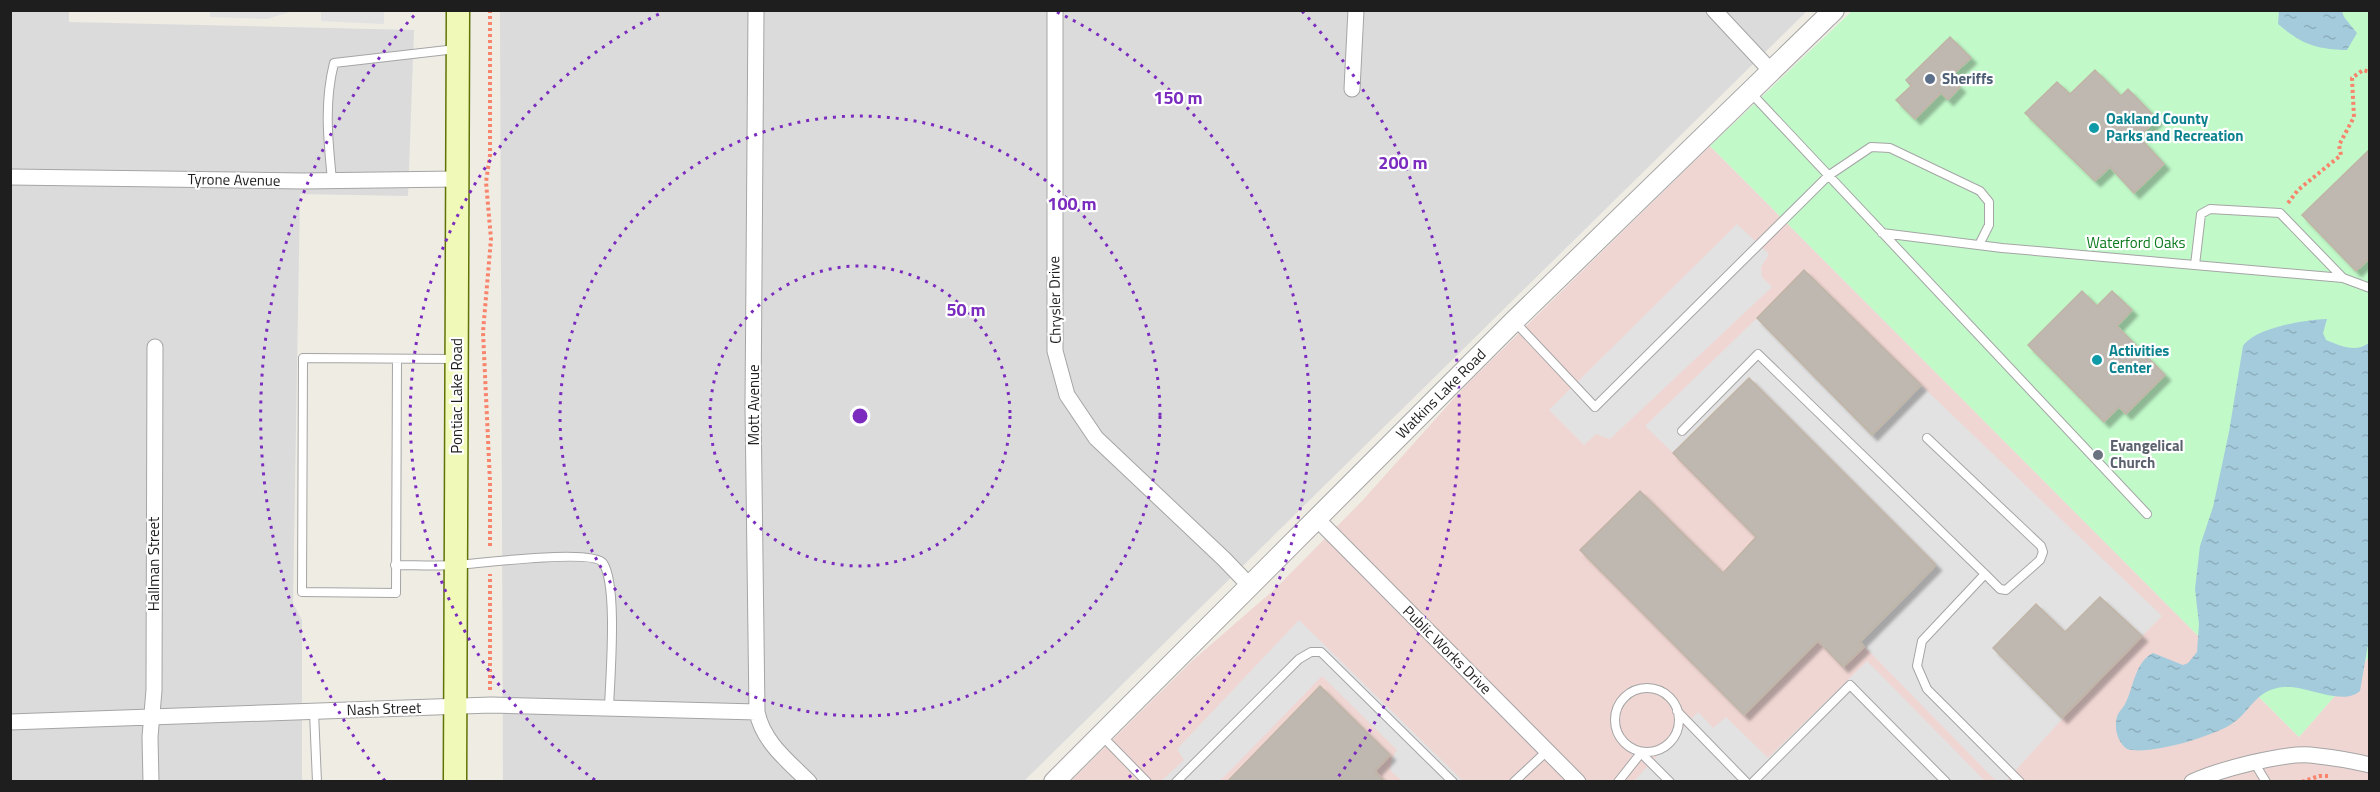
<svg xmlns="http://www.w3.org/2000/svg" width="2380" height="792" font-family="'Titillium Web',sans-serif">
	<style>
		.residential { fill: #dcdbdb }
		.commercial { fill: #f0d6d3 }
		.park { fill: #c1f9c9 }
		.parking { fill: #e2e2e2 }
		.water { fill: url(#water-ripples) }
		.building { fill: #bfb8b0; stroke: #c0b4a6; stroke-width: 1.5; filter: url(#shadow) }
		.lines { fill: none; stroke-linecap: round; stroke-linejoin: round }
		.service-casing { stroke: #a5a5a5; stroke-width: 10 }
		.minor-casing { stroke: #a5a5a5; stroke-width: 17 }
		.tertiary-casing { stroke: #a5a5a5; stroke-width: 22 }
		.secondary-casing { stroke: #607406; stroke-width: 25 }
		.path { stroke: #f8846b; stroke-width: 4; stroke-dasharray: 3 3; stroke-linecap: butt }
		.service { stroke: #fff; stroke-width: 8 }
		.minor { stroke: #fff; stroke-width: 15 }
		.tertiary { stroke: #fff; stroke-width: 20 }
		.secondary { stroke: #f1f9b8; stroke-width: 22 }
		.ring { fill: none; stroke: #7b2cbf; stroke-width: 3; stroke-dasharray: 3 6 }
		.service-dot { fill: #5c6f8a; stroke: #fff; stroke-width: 2 }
		.culture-dot { fill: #0f9aa8; stroke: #fff; stroke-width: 2 }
		.worship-dot { fill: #6b7280; stroke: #fff; stroke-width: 2 }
		.labels { text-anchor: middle; stroke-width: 4.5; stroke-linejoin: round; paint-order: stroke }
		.service-label { font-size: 15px; font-weight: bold; fill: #4e5e75; stroke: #fff; text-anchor: start }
		.culture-label { font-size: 15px; font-weight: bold; fill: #0d838f; stroke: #fff; text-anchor: start }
		.street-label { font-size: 15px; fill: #1e1e1e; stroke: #fff }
		.park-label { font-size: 15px; fill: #0c7b1e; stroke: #fff }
		.worship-label { font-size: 15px; font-weight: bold; fill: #5b616d; stroke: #fff; text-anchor: start }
		.centre { fill: #7b2cbf; stroke: #fff; stroke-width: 3 }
		.ring-label { font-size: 18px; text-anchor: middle; font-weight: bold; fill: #7b2cbf; stroke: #fff; stroke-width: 4.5; stroke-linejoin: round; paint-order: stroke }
	</style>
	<defs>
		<pattern id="water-ripples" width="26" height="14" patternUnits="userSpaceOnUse" patternTransform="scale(1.5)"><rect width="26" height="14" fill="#a4cbdc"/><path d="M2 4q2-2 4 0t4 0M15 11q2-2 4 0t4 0" fill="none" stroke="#8daebc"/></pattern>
		<filter id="shadow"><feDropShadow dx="5.5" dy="5.5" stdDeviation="1.5" flood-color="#0004"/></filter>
	</defs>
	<rect width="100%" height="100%" fill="#efece4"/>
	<!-- residential -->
	<path class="residential" d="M 10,11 L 69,11 L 69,22 L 414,30 L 408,196 L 300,194 L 293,603 L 302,620 L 302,781 L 11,781 Z
		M 500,11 L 1807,11 L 1023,782 L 503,781 Z"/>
	<!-- commercial -->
	<path class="commercial" d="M 1710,146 L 2299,737 L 2369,657 L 2369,781 L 1070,782 L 1192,661 L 1275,589 L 1362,501 L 1466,385 Z"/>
	<!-- park -->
	<path class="park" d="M 1852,11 L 2369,11 L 2369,657 L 2299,737 L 1710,146 Z"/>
	<!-- parking -->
	<path class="parking" d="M 210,11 L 210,10 L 293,11 L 267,19 L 210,17 Z
		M 321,11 L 384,11 L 384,24 L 321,21 Z
		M 1737,224 L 1769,254 L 1761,267 L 1762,277 L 1772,287 L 1610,439 L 1596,434 L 1584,445 L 1549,410 Z
		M 1757,318 L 1872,435 L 1921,385 L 2162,616 L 2142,636 L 2100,597 L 2065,632 L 2036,604 L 1993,648 L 2063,718 L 2006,781 L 1996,781 L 1860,642 L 1936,565 L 1749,378 L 1673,453 L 1645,426 Z
		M 1299,620 L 1463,781 L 1402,781 L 1390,770 L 1392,759 L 1397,750 L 1322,676 L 1220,781 L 1160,782 L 1184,760 L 1177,749 Z
		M 1867,661 L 1985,781 L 1633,782 L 1698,712 L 1713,728 L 1726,717 L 1768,758 Z"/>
	<!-- water -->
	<path class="water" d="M 2279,11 L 2342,11 L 2344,17 L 2357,33 L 2347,50 C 2315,49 2302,44 2278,24 Z
		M 2327,319 L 2323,333 L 2326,340 C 2341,346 2355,353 2369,343 L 2370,633 L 2360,691 C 2342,707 2306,685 2284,687 C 2256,689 2251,711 2233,723 C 2215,736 2148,756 2127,749 C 2117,742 2113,726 2118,714 C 2120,710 2124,707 2126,702 C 2134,686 2135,662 2153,653 L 2183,665 L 2188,663 L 2197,652 L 2199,624 L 2195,589 L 2200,546 L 2213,507 L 2229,432 L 2243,346 C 2256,327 2305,320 2327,319 Z"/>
	<!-- building -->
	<path class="building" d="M 1950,37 L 1971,58 L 1950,77 L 1960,87 L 1948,100 L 1941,93 L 1915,119 L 1896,100 L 1911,86 L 1906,80 Z
		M 2095,70 L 2121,96 L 2128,89 L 2157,119 L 2139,137 L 2164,164 L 2134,193 L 2110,167 L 2095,181 L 2025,113 L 2057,82 L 2070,94 Z
		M 2370,149 L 2370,258 L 2356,271 L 2302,215 Z
		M 1804,270 L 1921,385 L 1872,435 L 1757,318 Z
		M 2082,291 L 2097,306 L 2112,291 L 2132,310 L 2117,326 L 2165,375 L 2126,414 L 2119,407 L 2104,422 L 2028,345 Z
		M 1749,378 L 1936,565 L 1860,642 L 1864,647 L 1843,667 L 1818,641 L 1744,715 L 1580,550 L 1640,491 L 1723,573 L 1756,537 L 1673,453 Z
		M 2100,597 L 2142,636 L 2062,718 L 1993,648 L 2036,604 L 2065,632 Z
		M 1320,686 L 1390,755 L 1375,771 L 1385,782 L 1227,782 Z"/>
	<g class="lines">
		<defs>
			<path id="service" d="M 1751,93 L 2147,514
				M 332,180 C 328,140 324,103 334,63 L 456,49
				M 1882,233 L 2002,248 L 2343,278 L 2370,288
				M 2195,265 L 2201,214 L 2210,209 L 2280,213 L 2343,278
				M 1515,322 L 1595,407 L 1828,176 L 1871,147 L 1890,148 L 1980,191 L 1989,202 L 1989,225 L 1979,245
				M 397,359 L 396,593 L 302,592 L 303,358 L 455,359
				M 1682,431 L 1758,354 L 1985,574
				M 1927,438 L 2041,546 L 2043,552 L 2040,560 L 2006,590 L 2000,589 L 1985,574 L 1922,641 L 1917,666 L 1927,689 L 2020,782
				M 395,565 C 415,565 435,566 455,565 C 477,564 593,548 603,563 C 618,585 610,678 609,708
				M1615 720a32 32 0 1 1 64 0a32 32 0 1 1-64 0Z
				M 1677,711 L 1746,782
				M 314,712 L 317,782
				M 1102,736 L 1147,782
				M 2254,762 L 2266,782
				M 1176,782 L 1299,659 L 1311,652 L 1321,652 L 1453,782
				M 1514,782 L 1547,751
				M 1618,782 L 1641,753 L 1670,782
				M 1753,782 L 1850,685 L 1946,782"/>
			<path id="minor" d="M 756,10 L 753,406 L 757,712 C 763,742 788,761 809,782
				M 1055,10 L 1055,351 L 1067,395 L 1096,438 L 1224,559 L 1249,585
				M 1714,10 L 1771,71
				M 1352,89 L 1356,10
				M 10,177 L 302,181 L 457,179
				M 1316,518 L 1578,782
				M 10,722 L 491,705 L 757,712
				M 151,782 L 150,737 L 154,690 L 155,347
				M 2192,782 C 2218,770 2281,753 2310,755 C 2329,757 2350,760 2370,765"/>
			<path id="tertiary" d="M 1054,782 L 1514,321 L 1834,10"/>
			<path id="secondary" d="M 455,782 L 458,10"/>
		</defs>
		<!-- service casing -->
		<use href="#service" class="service-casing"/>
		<!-- minor casing -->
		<use href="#minor" class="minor-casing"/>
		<!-- tertiary casing -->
		<use href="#tertiary" class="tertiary-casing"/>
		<!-- secondary casing -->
		<use href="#secondary" class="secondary-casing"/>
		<!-- path -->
		<path class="path" d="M 490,10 L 490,155 L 486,182 L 491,239 L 483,332 L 490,482 L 490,549
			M 2288,203 L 2298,190 L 2341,155 L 2339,145 L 2354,117 L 2352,78 L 2363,70 L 2370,72
			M 490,690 L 490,574
			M 2302,782 L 2319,776 L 2328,776"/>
		<!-- service -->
		<use href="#service" class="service"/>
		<!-- minor -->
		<use href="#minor" class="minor"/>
		<!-- tertiary -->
		<use href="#tertiary" class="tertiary"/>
		<!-- secondary -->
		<use href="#secondary" class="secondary"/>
	</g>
	<!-- distance rings -->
	<g class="ring">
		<circle cx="860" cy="416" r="150"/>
		<circle cx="860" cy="416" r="300"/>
		<path d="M595 780A450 450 0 0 1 663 12M1057 12A450 450 0 0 1 1125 780"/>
		<path d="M385 781A599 599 0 0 1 418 11M1302 11A599 599 0 0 1 1335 781"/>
	</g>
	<!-- markers -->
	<circle class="service-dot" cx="1930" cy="79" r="6"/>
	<g class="culture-dot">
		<circle cx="2094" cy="128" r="6"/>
		<circle cx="2097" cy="360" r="6"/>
	</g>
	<circle class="worship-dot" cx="2098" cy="455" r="6"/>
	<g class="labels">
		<!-- service labels -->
		<g class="service-label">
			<text x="1942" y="84">Sheriffs</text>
		</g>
		<!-- culture labels -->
		<g class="culture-label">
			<text x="2106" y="124">Oakland County<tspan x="2106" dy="17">Parks and Recreation</tspan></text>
			<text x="2109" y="356">Activities<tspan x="2109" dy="17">Center</tspan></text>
		</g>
		<!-- street labels -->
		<g class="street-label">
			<text transform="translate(234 180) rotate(1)" y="5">Tyrone Avenue</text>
			<text transform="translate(1055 300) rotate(-91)" y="5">Chrysler Drive</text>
			<text transform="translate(1441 394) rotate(-45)" y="5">Watkins Lake Road</text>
			<text transform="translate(457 396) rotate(-90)" y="5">Pontiac Lake Road</text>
			<text transform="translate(754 405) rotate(-90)" y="5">Mott Avenue</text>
			<text transform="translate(154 564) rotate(-90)" y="5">Hallman Street</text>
			<text transform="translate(1447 650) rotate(45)" y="5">Public Works Drive</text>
			<text transform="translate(384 709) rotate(-2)" y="5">Nash Street</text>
		</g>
		<!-- park labels -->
		<g class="park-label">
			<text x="2136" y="248">Waterford Oaks</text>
		</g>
		<!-- worship labels -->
		<g class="worship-label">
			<text x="2110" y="451">Evangelical<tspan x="2110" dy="17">Church</tspan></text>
		</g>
	</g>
	<circle cx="860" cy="416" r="9" class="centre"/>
	<g class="ring-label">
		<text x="1178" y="104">150 m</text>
		<text x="1403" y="169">200 m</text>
		<text x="1072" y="210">100 m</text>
		<text x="966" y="316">50 m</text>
	</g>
	<!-- border -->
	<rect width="2380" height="792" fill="none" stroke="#1e1e1e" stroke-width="24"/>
</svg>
